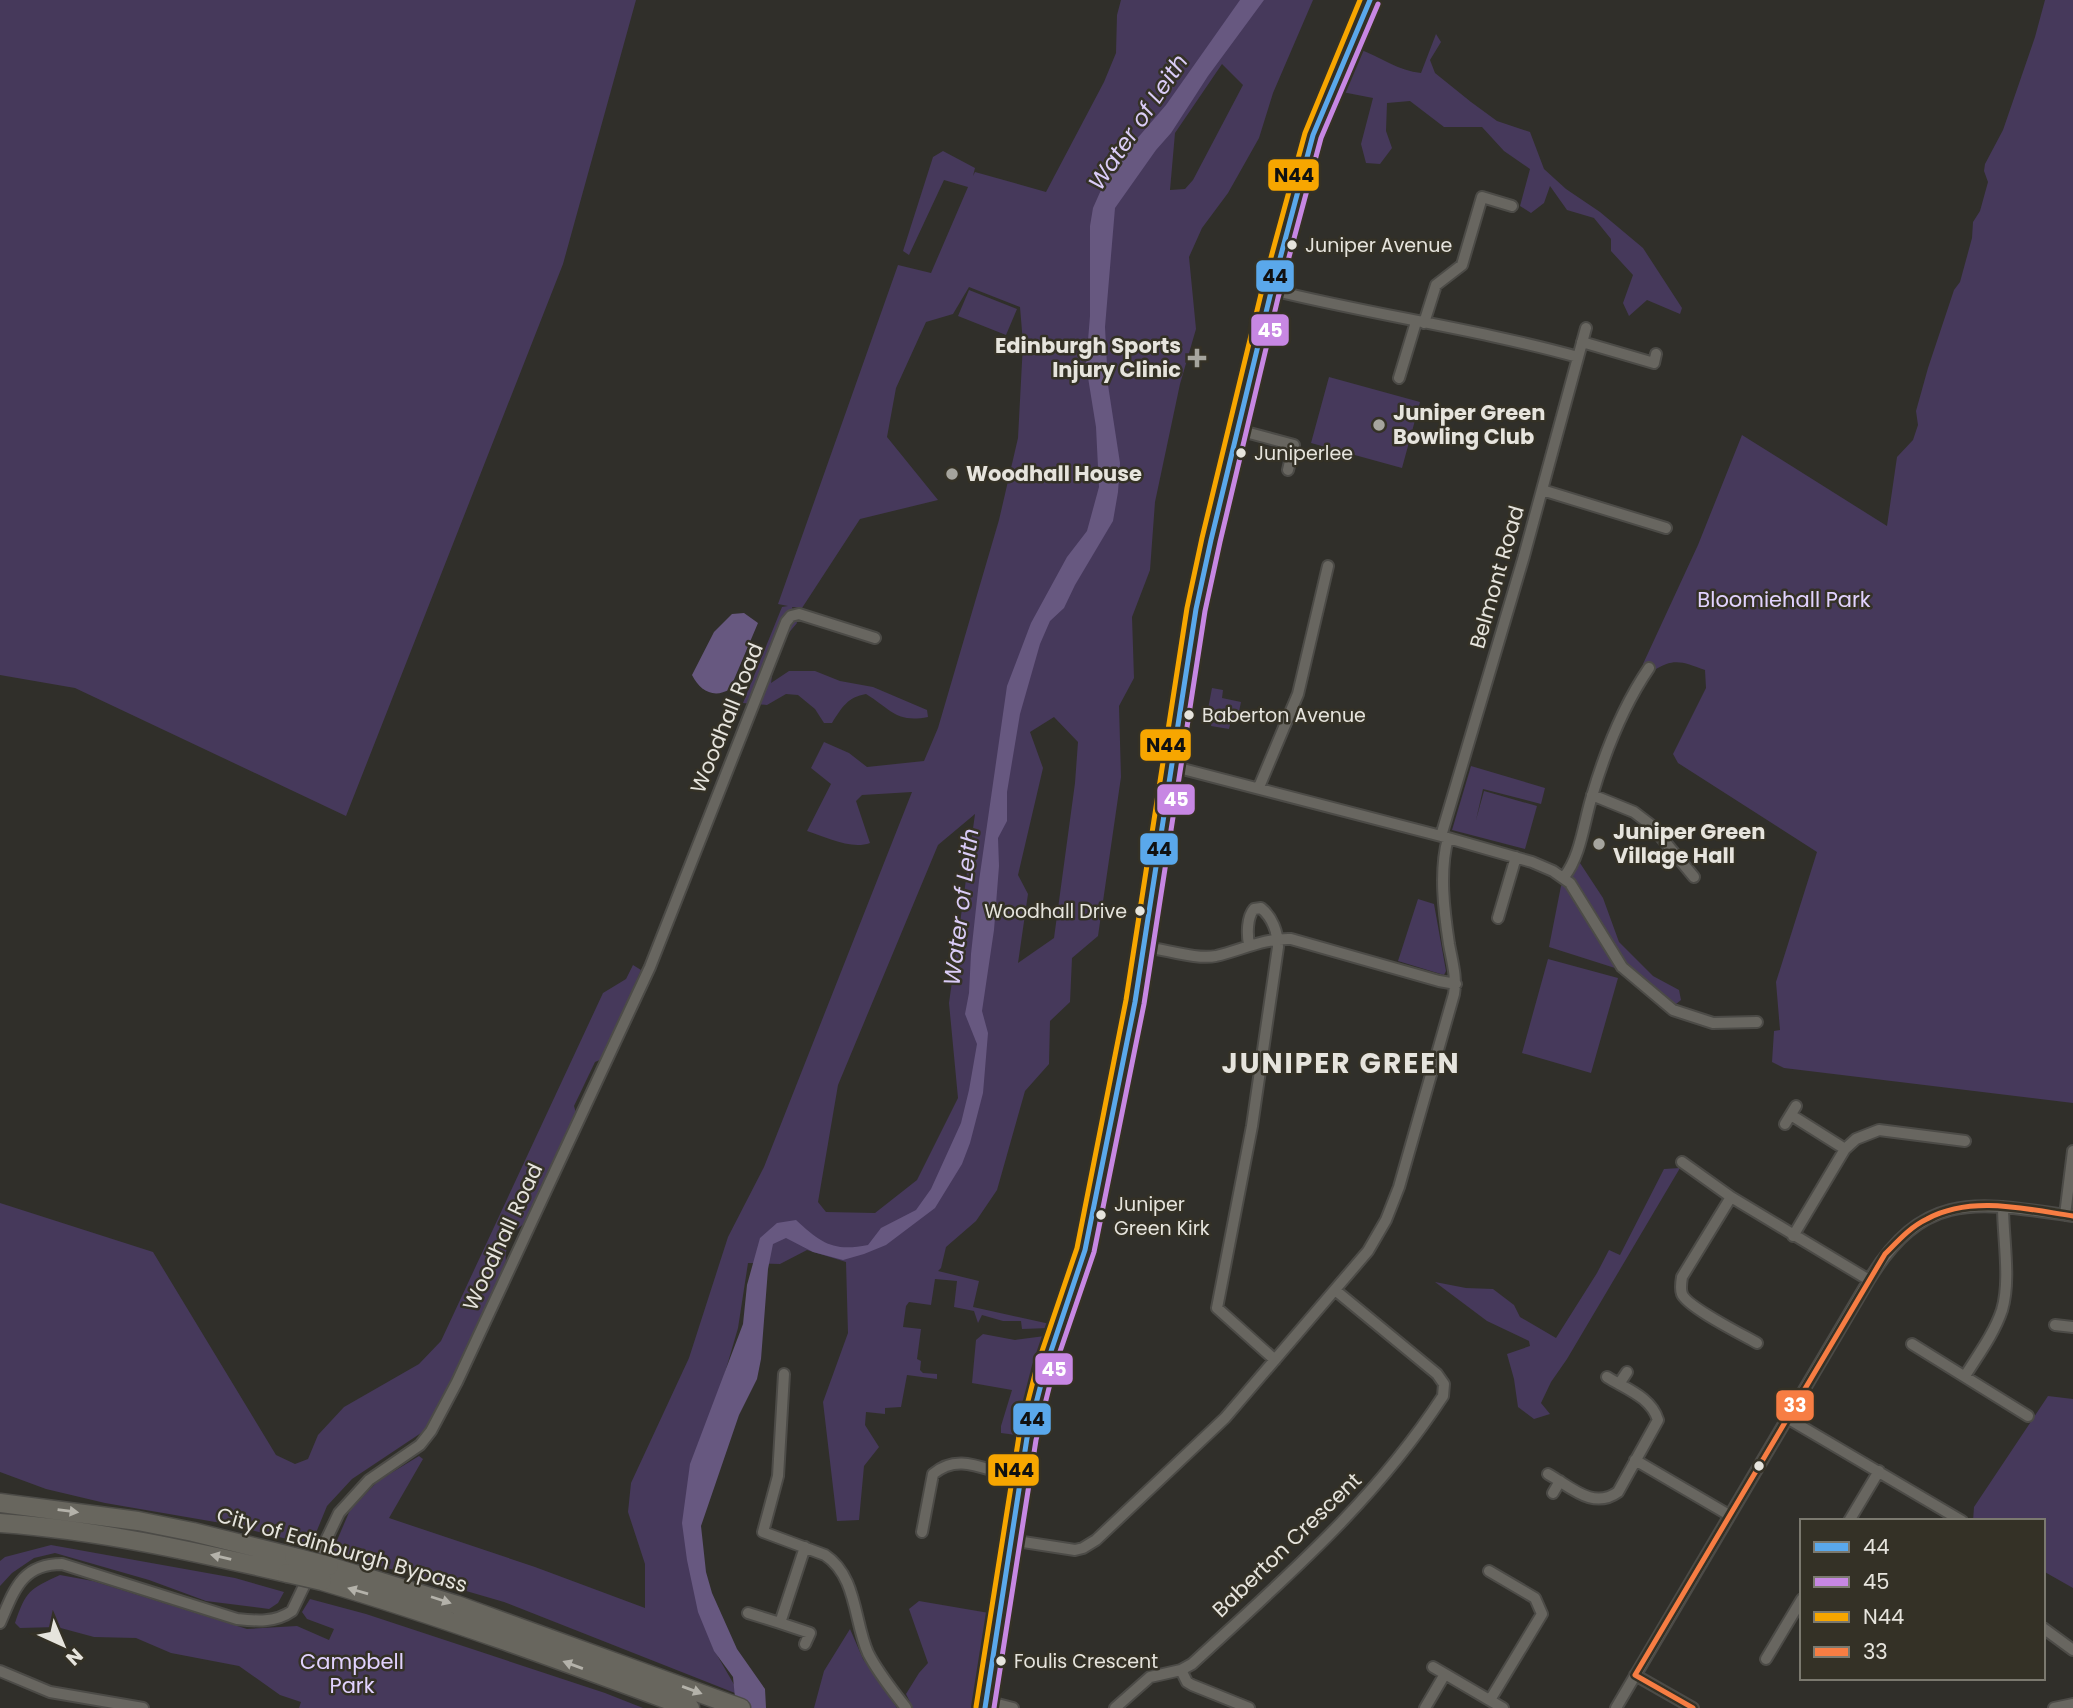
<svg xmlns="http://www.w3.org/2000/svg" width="2073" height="1708" font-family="Poppins,sans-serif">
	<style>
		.green { fill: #46395b; fill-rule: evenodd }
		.water { fill: #675880 }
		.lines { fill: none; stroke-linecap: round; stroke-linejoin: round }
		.minor-casing { stroke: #4c4b47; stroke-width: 14 }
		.primary-casing { stroke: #4c4b47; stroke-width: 21 }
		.trunk-casing { stroke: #4c4b47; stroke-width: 21 }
		.minor { stroke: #686660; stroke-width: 10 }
		.primary { stroke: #69665f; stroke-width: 18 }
		.trunk { stroke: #68665e; stroke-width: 18 }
		.trunk-bridge-casing { stroke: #4c4b47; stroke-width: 21; stroke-linecap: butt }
		.trunk-bridge { stroke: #68665e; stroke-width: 18 }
		.bus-1-casing { stroke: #343126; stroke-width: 10 }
		.bus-2-casing { stroke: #343126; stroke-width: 10 }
		.bus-3-casing { stroke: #343126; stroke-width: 10 }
		.bus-4-casing { stroke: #343126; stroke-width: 10 }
		.bus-1 { stroke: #5aa8eb; stroke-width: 5 }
		.bus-2 { stroke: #c787e3; stroke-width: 5 }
		.bus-3 { stroke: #f7a600; stroke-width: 5 }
		.bus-4 { stroke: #f77d43; stroke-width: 5 }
		.oneway { fill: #b4b2aa }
		.bus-dot { fill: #e6e4dd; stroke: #343126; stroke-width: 2.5 }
		.poi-dot { fill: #a6a59e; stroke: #343126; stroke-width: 2.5 }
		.labels { text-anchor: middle; stroke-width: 5; stroke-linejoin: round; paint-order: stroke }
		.bus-label { font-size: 19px; fill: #e6e4dd; stroke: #343126; text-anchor: start }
		.poi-label { font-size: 21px; font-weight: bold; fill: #e6e4dd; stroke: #343126; text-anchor: start }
		.street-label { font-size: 21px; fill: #e6e4dd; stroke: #343126 }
		.park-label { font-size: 21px; fill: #e1d2fe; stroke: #343126 }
		.water-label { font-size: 23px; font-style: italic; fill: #daccf7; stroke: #343126 }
		.district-label { font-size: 28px; font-weight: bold; letter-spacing: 2px; fill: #e6e4dd; stroke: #343126 }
		.line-badge { stroke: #343126; stroke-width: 2.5 }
		.badge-label { font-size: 19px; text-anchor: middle; font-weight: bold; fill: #fff }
		.pale-badge-label { font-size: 19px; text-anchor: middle; font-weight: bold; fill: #111 }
	</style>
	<rect width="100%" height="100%" fill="#302f2a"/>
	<!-- green -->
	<path class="green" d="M 0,0 L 636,0 L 563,264 L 346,816 L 75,688 L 0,675 Z
		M 1121,0 L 1313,0 L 1273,93 L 1259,138 L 1228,193 L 1202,228 L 1189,257 L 1196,329 L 1180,384 L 1155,502 L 1150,570 L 1132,617 L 1134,678 L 1119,706 L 1121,777 L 1098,936 L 1072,958 L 1070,1002 L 1050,1021 L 1049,1064 L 1025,1091 L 997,1190 L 976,1221 L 946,1247 L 941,1268 L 938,1271 L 979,1281 L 973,1307 L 1050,1324 L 1049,1328 L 1022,1329 L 1021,1321 L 1003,1321 L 982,1315 L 978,1323 L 974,1311 L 954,1307 L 957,1281 L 935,1279 L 931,1305 L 909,1302 L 906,1306 L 903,1327 L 921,1329 L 917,1359 L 921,1361 L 920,1370 L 923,1373 L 937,1374 L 937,1379 L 907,1375 L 901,1407 L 885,1408 L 885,1414 L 866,1412 L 865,1425 L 879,1447 L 864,1466 L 859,1520 L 837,1521 L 823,1402 L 848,1333 L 846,1262 L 807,1250 L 780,1264 L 748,1263 L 738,1328 L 708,1431 L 693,1583 L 713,1648 L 740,1695 L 504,1602 L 332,1552 L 350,1510 L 378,1481 L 419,1456 L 423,1459 L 389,1518 L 535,1567 L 645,1608 L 645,1564 L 628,1512 L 631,1483 L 689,1358 L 728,1237 L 764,1167 L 912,792 L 862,795 L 856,801 L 870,843 C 851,850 826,837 807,831 L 831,784 L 811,768 L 824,742 L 849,753 L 867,767 L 924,761 L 938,728 L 999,520 L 1018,438 L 1023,343 L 1020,307 L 969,287 L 953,314 L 926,322 L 896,388 L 887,437 L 938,500 L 860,519 L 802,608 L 792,607 L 797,623 L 776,648 L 771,683 L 789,671 L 815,671 L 840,681 L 873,687 L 927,710 L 928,717 C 896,723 892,710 866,694 C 848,697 842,707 832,723 L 824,723 L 815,709 L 798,695 L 786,694 L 767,705 L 743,703 L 782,607 L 788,606 L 778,604 L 898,265 L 931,273 L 968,187 L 944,180 L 909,255 L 903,251 L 933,157 L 943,151 L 975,168 L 973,176 L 975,172 L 1046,192 L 1104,82 L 1116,53 L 1117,15 ZM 1222,64 L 1243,85 L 1193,180 L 1185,189 L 1170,190 L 1175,133 ZM 1054,717 L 1078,742 L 1075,783 L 1054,938 L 1018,963 L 1028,894 L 1018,875 L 1043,768 L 1030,732 ZM 975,814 L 949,1003 L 958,1098 L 917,1180 L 875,1213 L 826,1212 L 818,1202 L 838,1085 L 938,845 Z
		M 2045,0 L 2073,0 L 2073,1103 L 1784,1068 L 1772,1062 L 1774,1031 L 1780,1030 L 1776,982 L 1817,852 L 1678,763 L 1673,754 L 1706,688 L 1705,670 C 1683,662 1674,657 1653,671 L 1643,664 L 1698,545 L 1742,435 L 1887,526 L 1897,457 L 1913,440 L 1918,425 L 1916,411 L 1928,368 L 1954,290 L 1960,282 L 1972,238 L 1973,222 L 1980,211 L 1988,182 L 1984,171 L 1985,164 L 2003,130 L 2035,37 Z
		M 1436,34 L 1441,42 L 1430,60 L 1435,73 L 1471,102 L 1497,121 L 1530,132 L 1544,169 L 1566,189 L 1600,212 L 1643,248 L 1682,308 L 1680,314 L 1647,300 L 1629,316 L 1623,303 L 1633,275 L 1611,251 L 1611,239 L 1594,218 L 1567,210 L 1550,186 L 1544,203 L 1531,213 L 1520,206 L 1530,169 L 1504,151 L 1482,127 L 1444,127 L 1410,101 L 1387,103 L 1386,131 L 1392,148 L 1380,164 L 1366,163 L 1361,144 L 1373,98 L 1337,91 L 1359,49 C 1380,57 1399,71 1421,73 Z
		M 969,290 L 1017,309 L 1006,335 L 958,316 Z
		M 1329,377 L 1420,402 L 1402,468 L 1311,443 Z
		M 1212,688 L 1223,690 L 1222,698 L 1241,702 L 1237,721 L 1231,720 L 1229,729 L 1211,726 L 1214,711 L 1208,709 Z
		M 1471,766 L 1545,788 L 1541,804 L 1483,789 L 1476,820 L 1484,791 L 1537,806 L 1525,849 L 1452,830 Z
		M 1580,863 L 1603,898 L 1619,942 L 1653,976 L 1679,990 L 1681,1000 L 1670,1009 L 1615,968 L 1549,947 L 1561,886 Z
		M 1418,899 L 1434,904 L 1446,971 L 1444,975 L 1398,961 Z
		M 1548,959 L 1618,978 L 1591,1073 L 1522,1053 Z
		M 633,965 L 641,970 L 602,1059 L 595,1062 L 574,1106 L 576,1113 L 524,1224 C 512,1231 504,1248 506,1261 L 451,1383 L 427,1429 L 352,1479 L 327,1506 L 311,1545 L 227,1524 L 105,1503 L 46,1489 L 0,1472 L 0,1203 L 153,1252 L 276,1455 L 295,1464 L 308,1459 L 318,1435 L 344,1407 L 419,1364 L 441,1341 L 603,993 L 626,979 Z
		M 1680,1168 L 1567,1359 L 1551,1382 L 1541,1403 L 1550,1414 L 1534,1419 L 1518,1407 L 1514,1379 L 1507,1354 L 1530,1346 L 1529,1341 L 1487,1321 L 1435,1282 L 1466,1288 L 1493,1289 L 1514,1305 L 1520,1317 L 1556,1338 L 1597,1273 L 1609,1250 L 1620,1255 L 1664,1169 Z
		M 983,1334 L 1015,1340 L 1045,1336 L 1054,1340 L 1023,1436 L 1001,1433 L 1001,1426 L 1012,1390 L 972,1383 L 976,1340 Z
		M 2048,1396 L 2073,1399 L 2073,1588 L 2043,1571 L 2043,1521 L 1973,1521 L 1974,1507 Z
		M 51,1545 L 235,1578 L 284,1592 L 278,1603 L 269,1609 L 206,1601 L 149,1580 L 55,1553 L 34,1558 L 12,1573 L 0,1586 L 0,1561 L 5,1557 Z
		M 60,1575 L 93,1581 L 247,1629 L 297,1626 L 329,1640 L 334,1629 L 307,1619 L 302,1612 L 310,1599 L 366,1614 L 605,1693 L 643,1708 L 299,1708 L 301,1702 L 280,1695 L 239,1666 L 171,1653 L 136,1638 L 94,1637 L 57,1627 L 20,1628 L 15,1623 C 26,1591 29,1589 60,1575 Z
		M 919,1601 L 989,1613 L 976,1708 L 913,1708 L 906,1694 L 919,1673 L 928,1663 L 909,1609 Z
		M 850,1629 L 863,1659 L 897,1708 L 814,1708 L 824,1671 Z"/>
	<!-- water -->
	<path class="water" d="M 1240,0 L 1264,0 L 1208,76 L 1171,133 L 1156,150 L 1115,208 L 1105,327 L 1108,385 L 1120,463 L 1118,492 L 1113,521 L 1075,585 L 1064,608 L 1050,621 L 1040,644 L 1020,714 L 1007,792 L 1007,821 L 998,838 L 999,866 L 994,930 L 982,1011 L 988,1033 L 983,1093 L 970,1143 L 962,1164 L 935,1208 L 886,1245 L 864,1254 L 843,1260 L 813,1252 L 786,1238 L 773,1244 L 768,1269 L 761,1359 L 757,1379 L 739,1415 L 701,1526 L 706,1572 L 712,1593 L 737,1649 L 765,1689 L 766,1708 L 736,1708 L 733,1677 L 714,1651 L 698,1612 L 687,1560 L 682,1523 L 690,1464 L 743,1324 L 747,1285 L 760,1238 L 777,1223 L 796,1220 C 821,1243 833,1252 868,1245 L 881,1228 L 916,1210 L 931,1189 L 961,1123 L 969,1090 L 977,1044 L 965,1014 L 969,993 L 971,954 L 979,881 L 1007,686 L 1031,623 L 1067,557 L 1087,531 L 1099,487 L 1096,427 L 1086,365 L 1090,316 L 1090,226 L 1093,208 L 1105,181 L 1123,155 L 1166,105 Z
		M 744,613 L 758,623 L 730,689 C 714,699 700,691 692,675 L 714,632 L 732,614 Z"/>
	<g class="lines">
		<defs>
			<path id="minor" d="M 1272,290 C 1373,315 1477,329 1578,357
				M 1424,323 L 1436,285 L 1462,265 L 1482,197 L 1512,206
				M 1582,342 L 1654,363 L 1656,354
				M 1399,378 L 1416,322
				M 1238,430 L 1294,445 L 1288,470
				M 1542,490 L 1666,528
				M 1171,766 L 1441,836 L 1532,862 L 1553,871 L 1570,883 L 1622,967 L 1673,1010 L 1713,1023 L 1757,1022
				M 1259,787 L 1298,694 L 1328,566
				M 1592,795 L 1634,812 L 1651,825 L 1694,877
				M 1441,836 L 1524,556 L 1586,328
				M 1564,877 C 1581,856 1584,821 1592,796 C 1605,752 1623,706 1649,668
				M 1498,918 L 1516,857
				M 1249,944 C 1247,934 1247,917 1254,909 L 1261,908 C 1272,917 1278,932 1278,947 L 1252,1126 L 1217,1308 L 1275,1360
				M 1144,947 C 1165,949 1196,960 1216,956 C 1242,950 1264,938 1291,939 L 1439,981 L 1456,984
				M 1791,1115 L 1845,1149
				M 1785,1124 L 1796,1106
				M 1682,1162 L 1731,1197 L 1869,1280
				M 1731,1197 L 1682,1277 C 1681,1283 1680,1289 1682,1294 C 1687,1307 1743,1335 1757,1343
				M 2065,1215 L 2073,1151
				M 1793,1236 L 1845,1149 L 1856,1139 L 1879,1130 L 1965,1141
				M 2055,1325 L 2073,1327
				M 1912,1344 L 2028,1416
				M 784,1374 L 778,1476 L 763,1532 L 825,1555 C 857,1576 854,1622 868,1653 C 878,1673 893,1691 906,1708
				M 1965,1376 C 1978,1355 1994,1334 2002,1310 C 2011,1280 2003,1238 2003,1207
				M 1619,1384 L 1627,1372
				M 1787,1418 L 1962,1521
				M 1635,1460 L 1729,1515
				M 1548,1474 C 1571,1487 1593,1510 1618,1492 L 1658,1420 C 1651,1397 1626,1389 1607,1377
				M 1553,1493 L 1560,1481
				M 1849,1521 L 1879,1471
				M 922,1532 L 933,1474 C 961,1450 989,1474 1020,1477
				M 1010,1540 L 1075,1550 L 1083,1548 L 1096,1540 L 1225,1418 L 1368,1251 L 1386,1220 L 1399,1187 L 1454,994 C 1457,977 1452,961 1449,944 C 1444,911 1439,871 1448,838
				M 805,1547 L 780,1623 L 810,1633 L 805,1644
				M 1489,1571 L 1535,1598 L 1542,1614 L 1490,1700
				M 748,1613 L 780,1623
				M 0,1623 C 14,1591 21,1564 62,1564 L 237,1619 C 256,1621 275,1623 292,1611 L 339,1513 L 369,1480 L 420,1445 L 431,1431 L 457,1382 L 650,967 L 786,622 L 791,616 L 799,614 L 875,638
				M 2043,1628 L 2073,1650
				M 1766,1659 L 1802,1599
				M 1433,1667 L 1445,1674
				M 1181,1670 L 1187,1682 L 1192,1685 L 1249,1708
				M 0,1671 L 50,1692 L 143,1708
				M 1635,1675 L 1693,1708
				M 986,1701 L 1013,1708
				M 1115,1708 L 1150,1677 L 1181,1670 L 1192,1664 C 1285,1578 1373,1503 1443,1396 L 1444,1384 L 1437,1374 L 1335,1290
				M 1425,1708 L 1445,1674 L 1503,1708
				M 1616,1708 L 1869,1280 C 1925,1188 1979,1203 2073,1216
				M 2054,1708 L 2073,1704"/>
			<path id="primary" d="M 985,1708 L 1027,1438 L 1045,1369 L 1085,1250 L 1135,1002 L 1196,609 L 1211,540 L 1270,296 L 1313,135 L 1330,91 L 1370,0"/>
			<path id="trunk" d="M 0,1503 L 138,1521 L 193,1532 L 294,1557
				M 0,1523 C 98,1530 192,1551 287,1573
				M 329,1566 L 457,1605 L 741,1708
				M 322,1581 C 447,1618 568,1663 690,1708"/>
		</defs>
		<!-- minor casing -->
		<use href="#minor" class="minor-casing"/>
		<!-- primary casing -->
		<use href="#primary" class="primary-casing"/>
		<!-- trunk casing -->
		<use href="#trunk" class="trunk-casing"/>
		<!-- minor -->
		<use href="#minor" class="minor"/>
		<!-- primary -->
		<use href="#primary" class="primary"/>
		<!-- trunk -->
		<use href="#trunk" class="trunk"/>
		<defs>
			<path id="trunk-bridge" d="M 294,1557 L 329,1566
				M 287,1573 L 322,1581"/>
		</defs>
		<!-- trunk-bridge casing -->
		<use href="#trunk-bridge" class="trunk-bridge-casing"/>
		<!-- trunk-bridge -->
		<use href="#trunk-bridge" class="trunk-bridge"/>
		<defs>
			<path id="bus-1" d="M 985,1708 L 1027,1438 L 1045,1369 L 1085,1250 L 1135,1002 L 1196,609 L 1211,540 L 1270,296 L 1313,135 L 1370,0"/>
			<path id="bus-2" d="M 994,1708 L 1036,1440 L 1053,1372 L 1094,1252 L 1144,1004 L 1205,611 L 1220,542 L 1278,298 L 1321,138 L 1378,4"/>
			<path id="bus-3" d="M 976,1707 L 1019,1436 L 1037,1366 L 1077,1248 L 1126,1000 L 1187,608 L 1202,538 L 1261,294 L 1305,133 L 1360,0"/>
			<path id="bus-4" d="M 1693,1708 L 1635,1675 L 1885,1254 C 1898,1241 1910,1227 1927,1219 C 1971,1195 2026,1209 2073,1216"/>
		</defs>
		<!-- bus-1 casing -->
		<use href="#bus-1" class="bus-1-casing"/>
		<!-- bus-2 casing -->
		<use href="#bus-2" class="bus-2-casing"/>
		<!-- bus-3 casing -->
		<use href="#bus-3" class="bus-3-casing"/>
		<!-- bus-4 casing -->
		<use href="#bus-4" class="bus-4-casing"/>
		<!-- bus-1 -->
		<use href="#bus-1" class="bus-1"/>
		<!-- bus-2 -->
		<use href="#bus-2" class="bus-2"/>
		<!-- bus-3 -->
		<use href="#bus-3" class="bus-3"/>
		<!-- bus-4 -->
		<use href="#bus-4" class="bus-4"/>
	</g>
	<!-- one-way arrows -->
	<defs><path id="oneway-solid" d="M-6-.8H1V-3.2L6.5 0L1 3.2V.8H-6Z" transform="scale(1.75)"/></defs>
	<g class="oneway">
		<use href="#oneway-solid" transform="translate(68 1511) rotate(7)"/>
		<use href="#oneway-solid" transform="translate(221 1557) rotate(-167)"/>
		<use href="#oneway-solid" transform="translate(358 1591) rotate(-164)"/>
		<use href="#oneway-solid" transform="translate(441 1600) rotate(18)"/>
		<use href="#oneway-solid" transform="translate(573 1665) rotate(-160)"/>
		<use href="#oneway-solid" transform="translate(692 1690) rotate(20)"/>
	</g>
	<!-- markers -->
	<g class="bus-dot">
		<circle cx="1292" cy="245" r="6"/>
		<circle cx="1241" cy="453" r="6"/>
		<circle cx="1189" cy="715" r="6"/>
		<circle cx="1140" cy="911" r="6"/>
		<circle cx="1101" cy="1215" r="6"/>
		<circle cx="1759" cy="1466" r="6"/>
		<circle cx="1001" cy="1661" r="6"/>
	</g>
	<g class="poi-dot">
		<path d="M1193.5 347.5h7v7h7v7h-7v7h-7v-7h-7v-7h7z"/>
		<circle cx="1379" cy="425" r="7"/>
		<circle cx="952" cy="474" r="7"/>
		<circle cx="1599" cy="844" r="7"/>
	</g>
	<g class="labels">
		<!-- bus labels -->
		<g class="bus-label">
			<text x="1305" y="252">Juniper Avenue</text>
			<text x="1254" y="460">Juniperlee</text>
			<text x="1202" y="722">Baberton Avenue</text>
			<text x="1127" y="918" text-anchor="end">Woodhall Drive</text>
			<text x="1114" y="1211">Juniper<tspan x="1114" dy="24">Green Kirk</tspan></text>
			<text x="1014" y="1668">Foulis Crescent</text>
		</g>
		<!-- poi labels -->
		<g class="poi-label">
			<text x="1181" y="353" text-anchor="end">Edinburgh Sports<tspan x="1181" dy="24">Injury Clinic</tspan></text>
			<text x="1393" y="420">Juniper Green<tspan x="1393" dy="24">Bowling Club</tspan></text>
			<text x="966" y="481">Woodhall House</text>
			<text x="1613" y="839">Juniper Green<tspan x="1613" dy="24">Village Hall</tspan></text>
		</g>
		<!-- street labels -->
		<g class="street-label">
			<text transform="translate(1497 577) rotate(-74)" y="7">Belmont Road</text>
			<text transform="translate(727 718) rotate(-68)" y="7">Woodhall Road</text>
			<text transform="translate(503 1237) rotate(-65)" y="7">Woodhall Road</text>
			<text transform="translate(1287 1545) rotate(-44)" y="7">Baberton Crescent</text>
			<text transform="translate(342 1550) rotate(16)" y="7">City of Edinburgh Bypass</text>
		</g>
		<!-- park labels -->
		<g class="park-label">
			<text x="1784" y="607">Bloomiehall Park</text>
			<text x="352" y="1669">Campbell<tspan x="352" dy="24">Park</tspan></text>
		</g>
		<!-- water labels -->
		<g class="water-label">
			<text transform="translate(1138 122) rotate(-56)" y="8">Water of Leith</text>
			<text transform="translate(961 907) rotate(-83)" y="8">Water of Leith</text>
		</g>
		<!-- district labels -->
		<g class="district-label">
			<text x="1341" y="1073">JUNIPER GREEN</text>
		</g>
	</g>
	<g class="line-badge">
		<rect x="1267" y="158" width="53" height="34" rx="7" fill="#f7a600"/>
		<rect x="1255" y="259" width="40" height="34" rx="7" fill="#5aa8eb"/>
		<rect x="1250" y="313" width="40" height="34" rx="7" fill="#c787e3"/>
		<rect x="1139" y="728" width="53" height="34" rx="7" fill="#f7a600"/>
		<rect x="1156" y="783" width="40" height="33" rx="7" fill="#c787e3"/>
		<rect x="1139" y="832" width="40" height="34" rx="7" fill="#5aa8eb"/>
		<rect x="1034" y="1352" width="40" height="34" rx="7" fill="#c787e3"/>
		<rect x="1775" y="1389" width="40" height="33" rx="7" fill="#f77d43"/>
		<rect x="1012" y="1402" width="40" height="34" rx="7" fill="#5aa8eb"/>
		<rect x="987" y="1453" width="53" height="34" rx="7" fill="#f7a600"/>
	</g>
	<g class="badge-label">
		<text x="1270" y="337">45</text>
		<text x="1176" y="806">45</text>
		<text x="1054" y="1376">45</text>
		<text x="1795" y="1412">33</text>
	</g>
	<g class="pale-badge-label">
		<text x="1294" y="182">N44</text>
		<text x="1275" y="283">44</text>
		<text x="1166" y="752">N44</text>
		<text x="1159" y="856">44</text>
		<text x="1032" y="1426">44</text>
		<text x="1014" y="1477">N44</text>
	</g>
	<!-- legend -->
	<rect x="1800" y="1519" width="245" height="161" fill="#343126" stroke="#7b796f" stroke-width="2"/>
	<rect x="1814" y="1542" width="35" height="10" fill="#5aa8eb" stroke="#7b796f" stroke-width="2"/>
	<text x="1863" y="1554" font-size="21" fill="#e6e4dd">44</text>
	<rect x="1814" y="1577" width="35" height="10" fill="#c787e3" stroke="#7b796f" stroke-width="2"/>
	<text x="1863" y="1589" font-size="21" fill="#e6e4dd">45</text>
	<rect x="1814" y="1612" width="35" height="10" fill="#f7a600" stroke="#7b796f" stroke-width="2"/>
	<text x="1863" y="1624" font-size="21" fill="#e6e4dd">N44</text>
	<rect x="1814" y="1647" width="35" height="10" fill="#f77d43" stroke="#7b796f" stroke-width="2"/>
	<text x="1863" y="1659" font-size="21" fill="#e6e4dd">33</text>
	<!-- north arrow -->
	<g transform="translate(63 1645) rotate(136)" stroke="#343126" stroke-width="5" paint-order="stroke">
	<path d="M0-5L12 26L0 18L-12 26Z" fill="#e6e4dd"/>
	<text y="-10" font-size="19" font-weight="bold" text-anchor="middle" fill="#e6e4dd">N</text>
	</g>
</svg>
